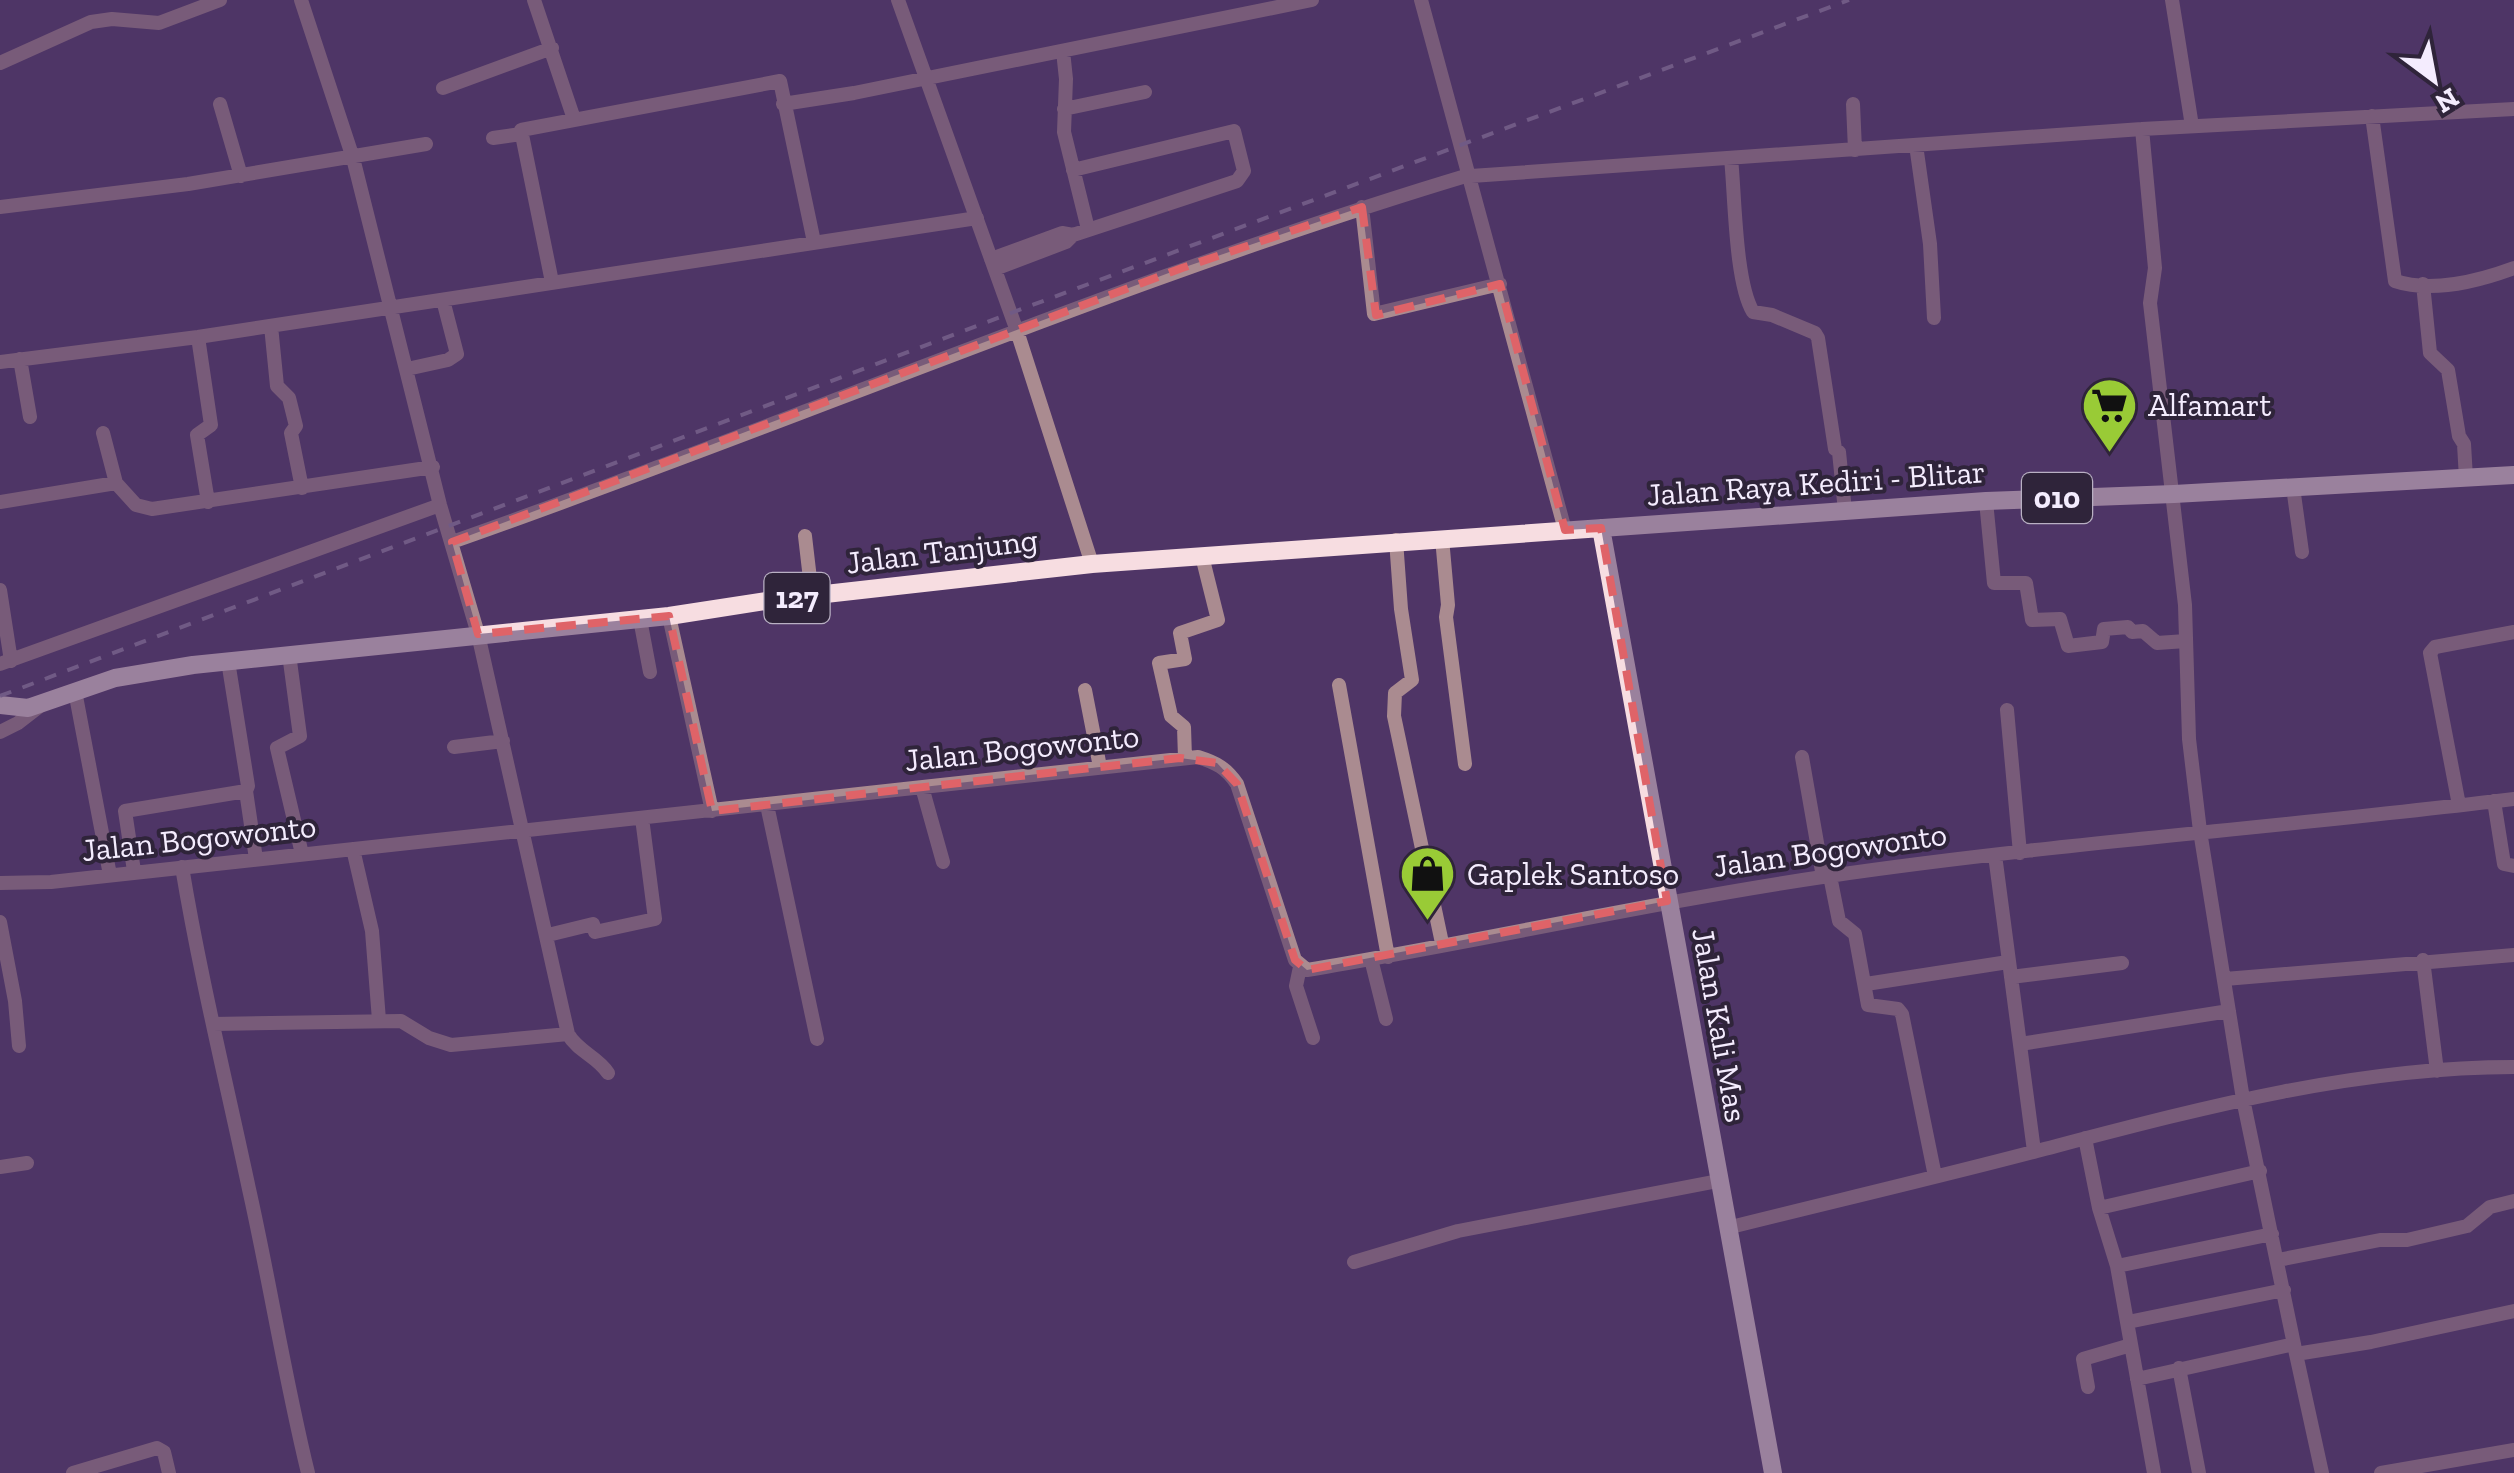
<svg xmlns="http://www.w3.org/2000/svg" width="2514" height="1473" font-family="'Zilla Slab',serif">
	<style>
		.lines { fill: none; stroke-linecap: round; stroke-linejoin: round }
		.minor { stroke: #aa8b90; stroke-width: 14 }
		.major { stroke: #f7dde1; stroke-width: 18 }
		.rail { stroke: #9a88ab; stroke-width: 4; stroke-dasharray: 12 12; stroke-linecap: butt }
		.marked { fill: none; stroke: #df6368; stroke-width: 8; stroke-dasharray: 20 12; stroke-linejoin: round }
		.labels { text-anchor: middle; stroke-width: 8; stroke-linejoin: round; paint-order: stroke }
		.shield { fill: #2f243a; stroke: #b9b0c3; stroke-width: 2.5 }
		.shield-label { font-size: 30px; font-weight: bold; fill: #f4ecfe }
		.poi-label { font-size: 32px; fill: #f4ecfe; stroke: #2f243a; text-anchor: start }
		.street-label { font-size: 32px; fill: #f4ecfe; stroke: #2f243a }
	</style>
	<rect width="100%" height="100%" fill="#4f3566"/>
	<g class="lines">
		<!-- minor -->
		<path class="minor" d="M 301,0 L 353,158 L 440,505 L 478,634 L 568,1034 C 578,1052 597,1056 608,1073
			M 534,0 L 574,119
			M 898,0 L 1017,331 L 1092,564
			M 1421,0 L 1565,530
			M 2172,0 L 2192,126
			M 1063,51 L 1066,79 L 1064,132 L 1088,229
			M 0,63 L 91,22 L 112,19 L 159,23 L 220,0
			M 443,88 L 552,48
			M 220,104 L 241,176
			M 783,104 L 854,93 L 1312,0
			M 1853,104 L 1855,150
			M 1064,109 L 1145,92
			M 2372,116 L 2395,281 C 2431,293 2479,281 2514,268
			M 2142,129 L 2155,268 L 2150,303 L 2185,605 L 2189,739 L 2200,831 L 2243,1099 L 2296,1354 L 2371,1342 L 2514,1311
			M 493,138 L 521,134
			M 1916,145 L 1930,244 L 1934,318
			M 1731,158 C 1735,196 1735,282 1753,312 L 1772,315 L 1815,333 L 1818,338 L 1835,449 L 1839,452 L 1845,511
			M 1471,176 L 2142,129 L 2514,109
			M 0,207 L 188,184 L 426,144
			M 1362,207 L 1374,314 L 1500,284
			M 991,259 L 1062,233 L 1073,235 L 1237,181 L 1244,171 L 1234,131 L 1073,170
			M 995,269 L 1066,242 L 1073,235
			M 552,282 L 521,130 L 780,81 L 814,242
			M 2423,284 L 2430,353 L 2448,370 L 2459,436 L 2464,444 L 2466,478
			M 271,326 L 277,386 L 289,398 L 296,426 L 291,433 L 302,488
			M 198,337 L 211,425 L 197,435 L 208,502
			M 20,359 L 30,417
			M 0,362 L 198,337 L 977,218
			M 407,369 L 448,360 L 457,354 L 443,300
			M 103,433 L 116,483
			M 2293,487 L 2302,552
			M 1986,501 L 1994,583 L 2026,583 L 2032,620 L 2060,619 L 2068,646 L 2102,642 L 2104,629 L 2128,627 L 2132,632 L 2143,631 L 2157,643 L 2186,641
			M 0,502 L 116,483 L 136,505 L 152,509 L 433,467
			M 805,536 L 812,596
			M 1442,538 L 1448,605 L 1446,617 L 1465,764
			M 1396,540 L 1401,609 L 1412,680 L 1395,693 L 1394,716 L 1442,943
			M 452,542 C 792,423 1123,279 1469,175
			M 0,590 L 11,661
			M 669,616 L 712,811
			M 640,619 L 650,672
			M 289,654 L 300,736 L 277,748 L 302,854
			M 228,661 L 248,786 L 246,791 L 256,859
			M 0,664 L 440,505
			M 1339,685 L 1388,957
			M 1085,690 L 1100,767
			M 75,691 L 110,875
			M 2007,710 L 2020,853
			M 0,732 L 18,723 L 40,706
			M 454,747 L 503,741
			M 1802,757 L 1823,877
			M 1185,758 L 1184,727 L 1171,716 L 1159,663 L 1185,659 L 1180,633 L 1218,620 L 1202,556
			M 922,787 L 943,862
			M 2494,801 L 2504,864 L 2514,866
			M 767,805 L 817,1039
			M 2459,805 L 2430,653 L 2435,647 L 2514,632
			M 353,849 L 372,931 L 379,1020
			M 1995,855 L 2034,1151
			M 182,867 C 200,975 226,1081 249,1189 C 270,1283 285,1379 308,1473
			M 134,871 L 125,811 L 246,791
			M 1830,876 L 1839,921 L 1855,934 L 1868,1005 L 1898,1009 L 1902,1014 L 1935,1176
			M 0,883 L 51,882 L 1198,757 C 1217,763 1226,768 1237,784 L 1295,960 L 1307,970 C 1481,941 1653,902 1829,876 C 2056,843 2286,827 2514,799
			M 0,922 L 15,1001 L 19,1046
			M 548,935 L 593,924 L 595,932 L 655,919 L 642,818
			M 1371,959 L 1386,1019
			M 2423,960 L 2437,1071
			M 1300,967 L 1296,986 L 1313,1038
			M 2011,977 L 2122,963
			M 2225,979 L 2514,955
			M 1866,984 L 2008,962
			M 213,1024 L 401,1021 L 429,1038 L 451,1045 L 568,1034
			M 2020,1044 L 2229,1011
			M 2085,1138 L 2099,1208 L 2117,1266 L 2154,1473
			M 0,1167 L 27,1163
			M 2099,1208 L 2260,1171
			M 1727,1228 C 1831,1202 1934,1178 2037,1151 C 2194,1110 2351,1067 2514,1067
			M 2278,1260 L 2380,1240 L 2407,1240 L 2467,1226 L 2490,1207 L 2514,1201
			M 1354,1262 L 1458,1231 L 1718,1181
			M 2117,1266 L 2272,1234
			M 2128,1322 L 2284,1290
			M 2296,1354 L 2322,1473
			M 2179,1368 L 2199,1473
			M 2137,1379 L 2294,1344
			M 2088,1387 L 2083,1359 L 2131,1345
			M 73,1473 L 157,1448 L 164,1452 L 169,1473
			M 2381,1473 L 2514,1450"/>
		<!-- major -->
		<path class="major" d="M 1601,528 L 1773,1473
			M 0,705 L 28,708 L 115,678 L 193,665 L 669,616 L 772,600 L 1092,564 L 1986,501 L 2174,494 L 2514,475"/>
		<!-- rail -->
		<path class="rail" d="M 0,696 L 1011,313 L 1849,0"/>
	</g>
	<!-- marked area -->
	<path d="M0 0H2514V1473H0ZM 1362,207 L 1376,315 L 1500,284 L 1565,530 L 1601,528 L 1667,901 L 1307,970 L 1295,960 L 1237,784 L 1217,763 L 1180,758 L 712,811 L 669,616 L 478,634 L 452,542 L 1182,268 Z" fill="#4f3566" fill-opacity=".55" fill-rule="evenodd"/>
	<path class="marked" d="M 1362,207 L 1376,315 L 1500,284 L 1565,530 L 1601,528 L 1667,901 L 1307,970 L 1295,960 L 1237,784 L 1217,763 L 1180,758 L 712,811 L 669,616 L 478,634 L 452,542 L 1182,268 Z"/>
	<!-- icons -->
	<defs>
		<symbol id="supermarket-pin" viewBox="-11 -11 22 30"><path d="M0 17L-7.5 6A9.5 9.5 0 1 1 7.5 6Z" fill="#99cb36" stroke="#2f243a"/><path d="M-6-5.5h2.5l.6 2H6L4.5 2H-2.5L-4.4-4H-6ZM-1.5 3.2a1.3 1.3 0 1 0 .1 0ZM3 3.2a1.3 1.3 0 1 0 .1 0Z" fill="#111"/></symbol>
		<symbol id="shop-pin" viewBox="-11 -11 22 30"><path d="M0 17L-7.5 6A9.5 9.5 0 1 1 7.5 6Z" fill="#99cb36" stroke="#2f243a"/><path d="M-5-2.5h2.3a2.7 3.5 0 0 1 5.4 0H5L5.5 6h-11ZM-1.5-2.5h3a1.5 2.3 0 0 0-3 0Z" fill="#111"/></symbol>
	</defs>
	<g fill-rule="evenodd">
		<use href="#supermarket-pin" x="2078" y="374" width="63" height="86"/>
		<use href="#shop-pin" x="1396" y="842" width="63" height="86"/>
	</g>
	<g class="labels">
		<!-- shield labels -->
		<g class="shield">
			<rect x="2022" y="473" width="70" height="50" rx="8"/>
			<rect x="764.5" y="573" width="65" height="50" rx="8"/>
		</g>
		<g class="shield-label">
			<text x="2057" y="508">010</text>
			<text x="797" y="608">127</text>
		</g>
		<!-- poi labels -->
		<g class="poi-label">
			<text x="2148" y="416">Alfamart</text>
			<text x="1467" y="885">Gaplek Santoso</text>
		</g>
		<!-- street labels -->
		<g class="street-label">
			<text transform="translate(1816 483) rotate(-4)" y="11">Jalan Raya Kediri - Blitar</text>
			<text transform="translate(942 551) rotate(-7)" y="11">Jalan Tanjung</text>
			<text transform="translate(1022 748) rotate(-6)" y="11">Jalan Bogowonto</text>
			<text transform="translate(199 838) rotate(-6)" y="11">Jalan Bogowonto</text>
			<text transform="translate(1830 850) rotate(-8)" y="11">Jalan Bogowonto</text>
			<text transform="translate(1720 1025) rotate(80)" y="11">Jalan Kali Mas</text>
		</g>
	</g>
	<!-- north arrow -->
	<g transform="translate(2434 80) rotate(148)" stroke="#2f243a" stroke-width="8" paint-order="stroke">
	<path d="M0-8L18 38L0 25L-18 38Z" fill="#f4ecfe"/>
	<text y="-15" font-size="28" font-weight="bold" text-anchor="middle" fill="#f4ecfe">N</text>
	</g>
</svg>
